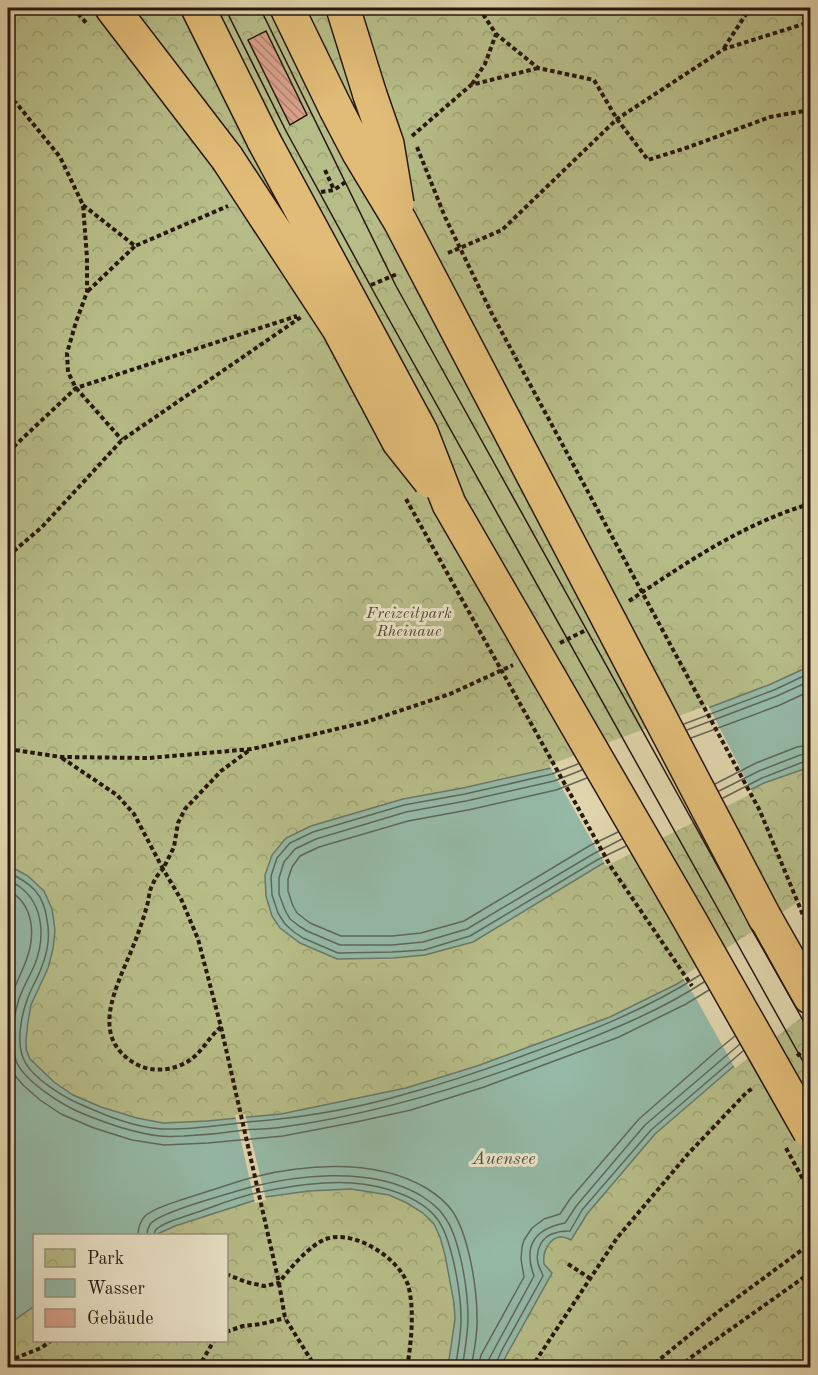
<svg xmlns="http://www.w3.org/2000/svg" width="818" height="1375" font-family="'Old Standard TT',serif">
	<style>
		.park { fill: url(#park-crowns); stroke: #6f6a4c; stroke-width: 1.5; fill-rule: evenodd }
		.water { fill: #95baa7; stroke: #69796b; stroke-width: 1.5 }
		.pier { fill: #e2d7ae }
		.lines { fill: none; stroke-linecap: round; stroke-linejoin: round }
		.shore { stroke: #5e685c; stroke-width: 1.5 }
		.building { fill: url(#building-back-hatch); stroke: #271710; stroke-width: 1.5 }
		.highway-casing { stroke: #271710; stroke-width: 36 }
		.path { stroke: #271710; stroke-width: 4; stroke-dasharray: 4.5 3; stroke-linecap: butt }
		.highway { stroke: #e1bc77; stroke-width: 33 }
		.tram { stroke: #271710; stroke-width: 1.5 }
		.highway-bridge-casing { stroke: #271710; stroke-width: 36; stroke-linecap: butt }
		.path-bridge { stroke: #271710; stroke-width: 4; stroke-dasharray: 4.5 3; stroke-linecap: butt }
		.highway-bridge { stroke: #e1bc77; stroke-width: 33 }
		.labels { text-anchor: middle; stroke-width: 6; stroke-linejoin: round; paint-order: stroke }
		.park-label { font-size: 16px; font-style: italic; fill: #524934; stroke: #ece5ca }
		.water-label { font-size: 18px; font-style: italic; fill: #4e5045; stroke: #ece5ca }
	</style>
	<defs>
		<pattern id="park-crowns" width="20" height="18" patternUnits="userSpaceOnUse" patternTransform="scale(1.5)"><rect width="20" height="18" fill="#b7bd88"/><path d="M2 6a3 3 0 1 1 6 0M12 15a3 3 0 1 1 6 0" fill="none" stroke="#9da274"/></pattern>
		<pattern id="building-back-hatch" width="6" height="6" patternUnits="userSpaceOnUse" patternTransform="scale(1.5)"><rect width="6" height="6" fill="#d9a18a"/><path d="M-1 5l2 2M0 0l6 6M5-1l2 2" fill="none" stroke="#b0826f"/></pattern>
	</defs>
	<rect width="100%" height="100%" fill="#e2d7ae"/>
	<filter id="stains"><feTurbulence type="fractalNoise" baseFrequency=".00333" numOctaves="4"/><feColorMatrix values="0 0 0 0 .2 0 0 0 0 .09 0 0 0 0 .02 0 0 0 .5 -.17"/></filter>
	<radialGradient id="worn" r=".72"><stop offset=".6" stop-color="#630" stop-opacity="0"/><stop offset="1" stop-color="#630" stop-opacity=".3"/></radialGradient>
	<!-- park -->
	<path class="park" d="M 8,8 L 810,8 L 810,1367 L 8,1367 ZM 34,1236 L 226,1236 L 226,1340 L 34,1340 Z"/>
	<!-- water -->
	<path class="water" d="M 810,666 L 810,767 L 764,783 L 600,865 L 473,942 L 425,955 L 393,958 L 337,959 L 300,943 L 280,928 L 272,916 L 266,896 L 265,875 L 272,855 L 286,838 L 311,826 L 403,799 L 463,788 L 551,768 L 771,684 Z
		M 8,865 L 28,876 L 44,891 L 52,909 L 55,930 L 53,949 L 48,968 L 31,1005 L 28,1022 L 26,1040 L 26,1049 L 30,1059 L 54,1082 L 73,1095 L 101,1107 L 137,1118 L 163,1123 L 207,1121 L 281,1114 L 406,1088 L 477,1066 L 610,1017 L 677,984 L 810,898 L 810,1008 L 734,1066 L 655,1134 L 587,1214 L 571,1240 C 554,1230 542,1248 544,1264 L 552,1273 L 500,1367 L 448,1367 L 455,1319 L 454,1303 L 445,1255 L 440,1237 L 434,1224 L 423,1213 L 407,1203 L 389,1195 L 351,1189 L 309,1191 L 265,1197 L 175,1226 L 155,1235 L 34,1236 L 34,1306 L 8,1325 Z"/>
	<!-- pier -->
	<path class="pier" d="M 708,705 L 753,793 L 606,866 L 549,765 Z
		M 801,900 L 810,921 L 810,1011 L 735,1068 L 694,995 L 682,977 Z
		M 245,1114 L 266,1200 L 255,1203 L 235,1115 Z"/>
	<g class="lines">
		<!-- shore -->
		<path class="shore" d="M 684,724 L 774,690 L 810,673
			M 687,730 L 777,696 L 810,681
			M 691,738 L 780,705 L 810,691
			M 578,764 L 552,774 L 465,794 L 404,805 L 313,832 L 290,843 L 277,858 L 271,876 L 272,895 L 278,913 L 285,924 L 294,932 L 303,938 L 338,953 L 392,952 L 424,950 L 470,936 L 597,860 L 626,846
			M 582,770 L 554,781 L 466,801 L 406,812 L 316,839 L 295,849 L 284,862 L 279,878 L 279,894 L 285,910 L 290,919 L 299,926 L 307,931 L 340,945 L 392,945 L 423,942 L 467,929 L 593,854 L 622,839
			M 587,778 L 556,790 L 468,810 L 408,821 L 319,847 L 300,856 L 292,867 L 288,879 L 288,891 L 293,906 L 297,913 L 310,923 L 341,936 L 392,936 L 421,933 L 464,921 L 589,846 L 618,832
			M 715,784 L 756,763 L 797,747 L 810,745
			M 719,791 L 759,771 L 800,755 L 810,754
			M 723,798 L 762,778 L 803,762 L 810,761
			M 8,872 C 30,883 44,893 47,920 C 50,935 48,951 42,966 C 38,978 31,988 27,1000 C 21,1017 16,1043 24,1060 C 32,1078 65,1098 82,1105 C 107,1116 136,1128 163,1129 C 192,1130 220,1125 248,1122 C 300,1118 359,1108 409,1093 C 449,1082 487,1069 525,1055 C 586,1033 646,1010 700,975
			M 8,880 C 12,882 16,884 20,887 C 44,905 45,938 35,964 C 30,976 23,987 19,999 C 13,1018 9,1044 17,1063 C 26,1082 61,1104 79,1112 C 105,1123 133,1133 160,1136 C 168,1137 176,1136 184,1136 C 205,1135 225,1133 245,1130 C 258,1129 270,1129 283,1127 C 376,1114 467,1086 555,1052 C 607,1032 658,1012 704,982
			M 8,890 C 34,904 36,935 26,961 C 20,977 11,992 8,1009
			M 8,1063 L 11,1071 L 23,1085 L 40,1100 L 61,1114 L 94,1128 L 132,1140 L 164,1145 L 208,1143 L 283,1136 L 356,1122 L 411,1110 L 484,1087 L 619,1037 L 686,1004 L 709,990
			M 138,1236 C 138,1228 140,1221 146,1215 C 157,1207 172,1203 184,1199 C 203,1193 221,1187 240,1181 C 296,1164 374,1157 426,1188 C 436,1194 446,1202 453,1212 C 469,1237 477,1288 477,1318 C 478,1334 474,1351 471,1368
			M 147,1236 C 147,1231 148,1227 151,1223 C 164,1211 219,1197 237,1191 C 291,1175 369,1165 420,1195 C 429,1201 438,1207 444,1216 C 460,1237 468,1291 468,1317 C 468,1334 465,1351 462,1368
			M 154,1236 C 155,1231 154,1231 158,1228 C 167,1221 181,1218 192,1214 C 216,1206 241,1195 266,1191 C 292,1186 326,1181 352,1183 C 381,1185 421,1196 438,1220 C 452,1240 461,1293 461,1318 C 461,1334 458,1352 455,1368
			M 478,1368 L 481,1355 L 524,1277 L 521,1259 L 522,1247 L 524,1240 L 532,1228 L 544,1219 L 560,1214 L 570,1199 L 639,1119 L 719,1049 L 735,1036
			M 487,1368 L 488,1361 L 496,1346 L 534,1276 C 523,1246 534,1229 565,1223 L 577,1205 L 645,1125 L 740,1044
			M 495,1368 L 496,1363 L 502,1350 L 543,1276 C 542,1272 539,1268 538,1263 C 535,1250 542,1236 555,1233 C 560,1231 565,1231 570,1231 L 582,1210 L 651,1130 L 743,1051"/>
	</g>
	<!-- building -->
	<path class="building" d="M 266,31 L 307,115 L 290,125 L 248,40 Z"/>
	<g class="lines">
		<defs>
			<path id="highway" d="M 112,8 L 227,158
				M 198,8 L 264,141
				M 287,8 L 336,109
				M 343,8 L 370,95
				M 765,918 L 810,997"/>
		</defs>
		<!-- highway casing -->
		<use href="#highway" class="highway-casing"/>
		<!-- path -->
		<path class="path" d="M 73,8 L 88,25
			M 479,8 L 496,34 L 538,68 L 594,80 L 617,119 L 648,160 L 689,147 L 770,117 L 810,110
			M 736,8 L 746,15
			M 797,8 L 810,22
			M 724,48 L 750,8
			M 472,84 L 485,64 L 496,34
			M 8,95 L 17,104 L 60,157 L 83,205 L 87,258 L 87,292 L 76,322 L 67,353 L 68,372 L 76,388 L 122,440
			M 412,136 L 471,85 L 538,68
			M 325,170 L 334,190
			M 321,192 L 334,190 L 347,181
			M 83,205 L 135,246 L 228,206
			M 448,253 L 502,230 L 617,119 L 724,49 L 810,22
			M 371,285 L 397,274
			M 88,291 L 135,246
			M 8,452 L 76,388 L 297,316
			M 8,556 L 42,527 L 122,440 L 301,317
			M 629,601 C 686,563 744,523 810,504
			M 560,643 L 586,630
			M 8,749 L 61,757 L 149,758 L 252,749 L 366,722 L 450,694 L 513,665
			M 62,758 L 117,795 L 134,814 L 163,869 L 174,847 L 178,823 L 185,809 L 221,771 L 251,749
			M 221,1027 C 209,1037 202,1052 190,1060 C 176,1070 153,1073 138,1065 C 82,1036 123,977 137,936 C 141,926 144,916 147,906 C 149,898 149,890 153,884 C 155,878 159,873 163,869 L 182,901 L 198,939 L 221,1027 L 279,1283 L 285,1318 L 316,1368
			M 797,1056 L 810,1046
			M 568,1264 L 591,1279
			M 226,1274 L 246,1282 L 264,1286 L 279,1283 C 288,1270 311,1244 326,1239 C 354,1229 399,1258 408,1285 C 415,1309 411,1344 407,1368
			M 226,1332 L 243,1326 L 261,1324 L 285,1318
			M 8,1361 L 41,1348 L 52,1340
			M 198,1368 L 212,1344 L 215,1340
			M 531,1368 L 617,1238 L 688,1154 L 746,1093 L 754,1087
			M 649,1368 L 719,1311 L 810,1244
			M 680,1368 L 690,1358 L 810,1273"/>
		<!-- highway -->
		<use href="#highway" class="highway"/>
		<!-- tram -->
		<path class="tram" d="M 225,8 L 286,131 L 376,296 L 810,1074
			M 260,8 L 396,286 L 810,1033"/>
		<defs>
			<path id="highway-bridge" d="M 370,95 L 387,144 L 397,204
				M 336,109 L 359,153 L 400,221 L 765,918
				M 264,141 L 421,432 L 449,504 L 688,917 L 810,1132
				M 227,158 L 339,329 L 399,442 L 430,481"/>
		</defs>
		<!-- highway-bridge casing -->
		<use href="#highway-bridge" class="highway-bridge-casing"/>
		<!-- path-bridge -->
		<path class="path-bridge" d="M 417,147 L 445,217 L 491,312 L 760,811 L 810,932
			M 406,499 L 611,867 L 692,986
			M 786,1148 L 810,1192"/>
		<!-- highway-bridge -->
		<use href="#highway-bridge" class="highway-bridge"/>
	</g>
	<g class="labels">
		<!-- park labels -->
		<g class="park-label">
			<text x="409" y="618">Freizeitpark<tspan x="409" dy="18">Rheinaue</tspan></text>
		</g>
		<!-- water labels -->
		<g class="water-label">
			<text x="504" y="1164">Auensee</text>
		</g>
	</g>
	<!-- margin -->
	<rect width="818" height="1375" fill="none" stroke="#e2d7ae" stroke-width="30"/>
	<rect x="9" y="9" width="800" height="1357" fill="none" stroke="#271710" stroke-width="3"/>
	<rect x="15" y="15" width="788" height="1345" fill="none" stroke="#271710" stroke-width="1.5"/>
	<!-- legend -->
	<rect x="33" y="1234" width="195" height="108" fill="#ece5ca" stroke="#9d9380" stroke-width="1.5"/>
	<rect x="45" y="1249" width="30" height="18" fill="url(#park-crowns)" stroke="#9d9380" stroke-width="1.5"/>
	<text x="87" y="1264" font-size="18" fill="#271710">Park</text>
	<rect x="45" y="1279" width="30" height="18" fill="#95baa7" stroke="#9d9380" stroke-width="1.5"/>
	<text x="87" y="1294" font-size="18" fill="#271710">Wasser</text>
	<rect x="45" y="1309" width="30" height="18" fill="#d9a18a" stroke="#9d9380" stroke-width="1.5"/>
	<text x="87" y="1324" font-size="18" fill="#271710">Gebäude</text>
	<rect width="100%" height="100%" filter="url(#stains)"/>
	<rect width="100%" height="100%" fill="url(#worn)"/>
</svg>
